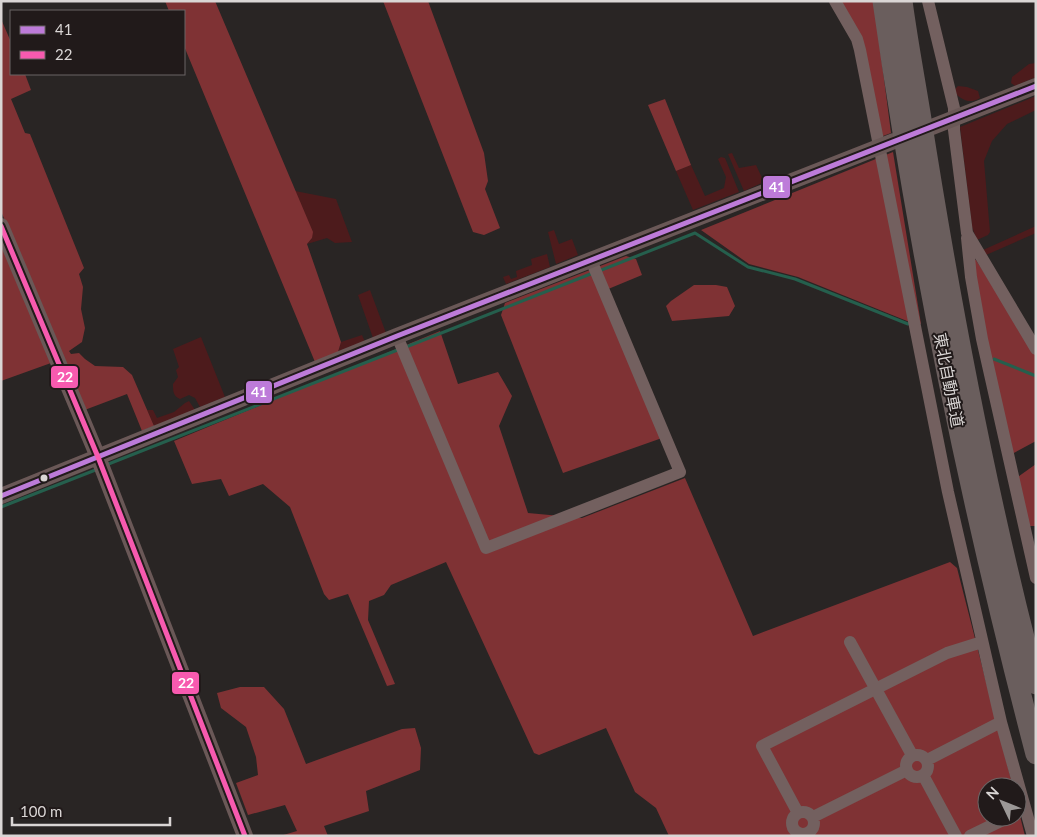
<svg xmlns="http://www.w3.org/2000/svg" width="1037" height="837" font-family="Lato,'Noto Sans JP',sans-serif">
	<style>
		.green { fill: #4d1b1c }
		.forest { fill: #7f3234 }
		.lines { fill: none; stroke-linecap: round; stroke-linejoin: round }
		.stream { stroke: #255f4d; stroke-width: 3 }
		.street { stroke: #73605f; stroke-width: 12 }
		.secondary { stroke: #6a5857; stroke-width: 16 }
		.highway { stroke: #6a5e5d; stroke-width: 21 }
		.bus-1-casing { stroke: #211a1a; stroke-width: 9 }
		.bus-2-casing { stroke: #211a1a; stroke-width: 9 }
		.bus-1 { stroke: #bd7bd9; stroke-width: 5 }
		.bus-2 { stroke: #f75aaf; stroke-width: 5 }
		.bus-dot { fill: #dad6d5; stroke: #211a1a; stroke-width: 2 }
		.labels { text-anchor: middle; stroke-width: 4; stroke-linejoin: round; paint-order: stroke }
		.street-label { font-size: 16px; fill: #dad6d5; stroke: #211a1a }
		.line-badge { stroke: #211a1a; stroke-width: 2 }
		.badge-label { font-size: 14px; text-anchor: middle; font-weight: bold; fill: #fff }
	</style>
	<rect width="100%" height="100%" fill="#292524"/>
	<!-- green -->
	<path class="green" d="M 1036,63 L 1036,77 L 1015,86 L 1011,83 L 1012,77 L 1029,64 Z
		M 958,86 L 967,87 L 978,91 L 980,98 C 969,105 960,99 953,91 Z
		M 1036,96 L 1036,110 L 1007,124 L 992,141 L 984,161 L 990,232 L 988,235 L 977,240 L 972,227 L 960,127 Z
		M 732,153 L 739,168 L 756,165 L 764,182 L 744,191 L 728,154 Z
		M 721,157 L 725,158 L 739,192 L 693,210 L 676,171 L 691,165 L 705,196 L 724,188 L 726,177 L 718,159 Z
		M 295,191 L 336,199 L 352,242 L 335,243 L 327,238 L 307,244 L 312,238 Z
		M 1036,226 L 1036,233 L 986,255 L 983,250 Z
		M 554,230 L 559,244 L 572,239 L 578,255 L 556,264 L 548,232 Z
		M 547,254 L 550,267 L 506,284 L 503,277 L 509,275 L 511,279 L 517,277 L 516,271 L 532,265 L 531,259 Z
		M 370,290 L 386,333 L 373,338 L 358,295 Z
		M 362,335 L 365,342 L 338,352 L 341,342 Z
		M 201,337 L 225,397 L 200,407 L 195,398 L 189,395 L 180,399 C 173,396 173,391 173,384 L 178,377 L 176,370 L 179,367 L 173,349 Z
		M 189,401 L 195,410 L 154,426 L 147,410 L 153,410 L 157,418 L 174,412 L 185,403 Z"/>
	<!-- forest -->
	<path class="forest" d="M 165,1 L 215,1 L 313,232 L 312,238 L 307,244 L 341,342 L 338,352 L 315,362 L 184,46 L 184,11 L 169,11 Z
		M 383,1 L 428,1 L 484,153 L 488,181 L 485,189 L 500,228 L 484,235 L 473,232 Z
		M 839,1 L 874,1 L 891,133 L 883,136 Z
		M 1,19 L 11,42 L 11,74 L 25,74 L 31,90 L 11,99 L 25,133 L 30,134 L 84,268 L 79,274 L 83,287 L 81,309 L 85,328 L 82,342 L 69,351 L 71,354 L 79,353 L 85,359 L 95,366 L 123,367 L 132,375 L 154,426 L 142,431 L 127,394 L 82,411 L 1,211 Z
		M 665,99 L 691,165 L 676,171 L 648,105 Z
		M 893,152 L 921,324 L 912,323 L 798,277 L 749,264 L 701,230 Z
		M 1,240 L 51,363 L 1,381 Z
		M 626,256 L 636,259 L 642,275 L 601,292 L 662,438 L 563,473 L 501,315 L 505,303 Z
		M 972,259 L 976,260 L 1036,352 L 1036,441 L 1012,454 L 1007,453 Z
		M 694,285 L 716,285 L 727,287 L 735,306 L 729,316 L 672,321 L 666,306 L 671,301 Z
		M 440,331 L 458,384 L 498,372 L 512,396 L 499,426 L 528,513 L 582,518 L 685,478 L 753,636 L 950,562 L 957,568 L 1013,787 L 987,787 L 987,817 L 1017,817 L 1017,804 L 1025,836 L 669,836 L 656,808 L 635,792 L 606,728 L 539,755 L 534,753 L 446,562 L 391,585 L 384,595 L 369,601 L 368,620 L 395,684 L 387,686 L 348,594 L 329,600 L 324,594 L 290,507 L 263,484 L 229,496 L 221,479 L 192,484 L 174,441 Z
		M 1036,464 L 1036,526 L 1029,526 L 1015,479 Z
		M 240,687 L 264,687 L 284,709 L 306,764 L 402,729 L 415,728 L 421,748 L 420,770 L 366,791 L 369,811 L 324,826 L 328,836 L 280,836 L 297,831 L 285,805 L 248,815 L 236,783 L 258,775 L 256,757 L 246,727 L 221,708 L 217,693 Z"/>
	<g class="lines">
		<!-- stream -->
		<path class="stream" d="M 599,271 L 695,233 L 748,267 L 795,279 L 908,324
			M 406,347 L 593,273
			M 994,359 L 1036,376
			M 106,465 L 400,349
			M 1,507 L 98,469"/>
		<!-- street -->
		<path class="street" d="M 835,1 L 857,39 L 860,50 L 948,492 L 1001,722 L 1033,836
			M 928,1 L 954,108 L 954,130 L 967,233 L 1036,349
			M 967,238 L 971,277 L 982,339 L 1036,578
			M 397,336 L 486,548 L 680,472 L 591,260
			M 850,642 L 912,755
			M906 766a11 11 0 1 1 22 0a11 11 0 1 1-22 0Z
			M 927,760 L 1001,722
			M 923,775 L 956,836
			M792 823a11 11 0 1 1 22 0a11 11 0 1 1-22 0Z
			M 798,813 L 762,746 L 947,653 L 982,642
			M 813,817 L 907,770
			M 970,836 L 1009,817"/>
		<!-- secondary -->
		<path class="secondary" d="M 932,127 L 1036,86
			M 1,226 L 98,457 L 245,836
			M 1,496 L 397,336 L 894,141"/>
		<!-- highway -->
		<path class="highway" d="M 883,1 C 919,255 971,506 1036,754
			M 902,1 C 907,39 914,76 920,113 C 950,305 986,496 1036,684"/>
		<defs>
			<path id="bus-1" d="M 1,496 L 397,336 L 1036,86"/>
			<path id="bus-2" d="M 1,226 L 98,457 L 245,836"/>
		</defs>
		<!-- bus-1 casing -->
		<use href="#bus-1" class="bus-1-casing"/>
		<!-- bus-2 casing -->
		<use href="#bus-2" class="bus-2-casing"/>
		<!-- bus-1 -->
		<use href="#bus-1" class="bus-1"/>
		<!-- bus-2 -->
		<use href="#bus-2" class="bus-2"/>
	</g>
	<!-- markers -->
	<circle class="bus-dot" cx="44" cy="478" r="4.5"/>
	<g class="labels">
		<!-- street labels -->
		<g class="street-label">
			<text transform="translate(949 380) rotate(79)" y="6">東北自動車道</text>
		</g>
	</g>
	<g class="line-badge">
		<rect x="762" y="175" width="29" height="24" rx="5" fill="#bd7bd9"/>
		<rect x="50" y="365" width="29" height="24" rx="5" fill="#f75aaf"/>
		<rect x="245" y="380" width="28" height="24" rx="5" fill="#bd7bd9"/>
		<rect x="171" y="671" width="29" height="24" rx="5" fill="#f75aaf"/>
	</g>
	<g class="badge-label">
		<text x="777" y="192">41</text>
		<text x="65" y="382">22</text>
		<text x="259" y="397">41</text>
		<text x="186" y="688">22</text>
	</g>
	<!-- border -->
	<rect width="1037" height="837" fill="none" stroke="#dad6d5" stroke-width="5"/>
	<!-- legend -->
	<rect x="10" y="10" width="175" height="65" fill="#211a1a" stroke="#6b6565"/>
	<rect x="20" y="26" width="25" height="8" fill="#bd7bd9" stroke="#6b6565"/>
	<text x="55" y="35" font-size="15" fill="#dad6d5">41</text>
	<rect x="20" y="51" width="25" height="8" fill="#f75aaf" stroke="#6b6565"/>
	<text x="55" y="60" font-size="15" fill="#dad6d5">22</text>
	<!-- north arrow -->
	<g transform="translate(1002 802) rotate(313)"><circle r="24" fill="#211a1a" stroke="#6b6565"/>
	<path d="M0-4L9 19L0 12L-9 19Z" fill="#9c9897"/>
	<text y="-8" font-size="14" font-weight="bold" text-anchor="middle" fill="#dad6d5">N</text>
	</g>
	<!-- scale -->
	<path d="M12 817v8h158v-8" fill="none" stroke="#dad6d5" stroke-width="2.5"/>
	<text x="20" y="817" font-size="15" fill="#dad6d5" stroke="#211a1a" stroke-width="4" paint-order="stroke">100 m</text>
</svg>
